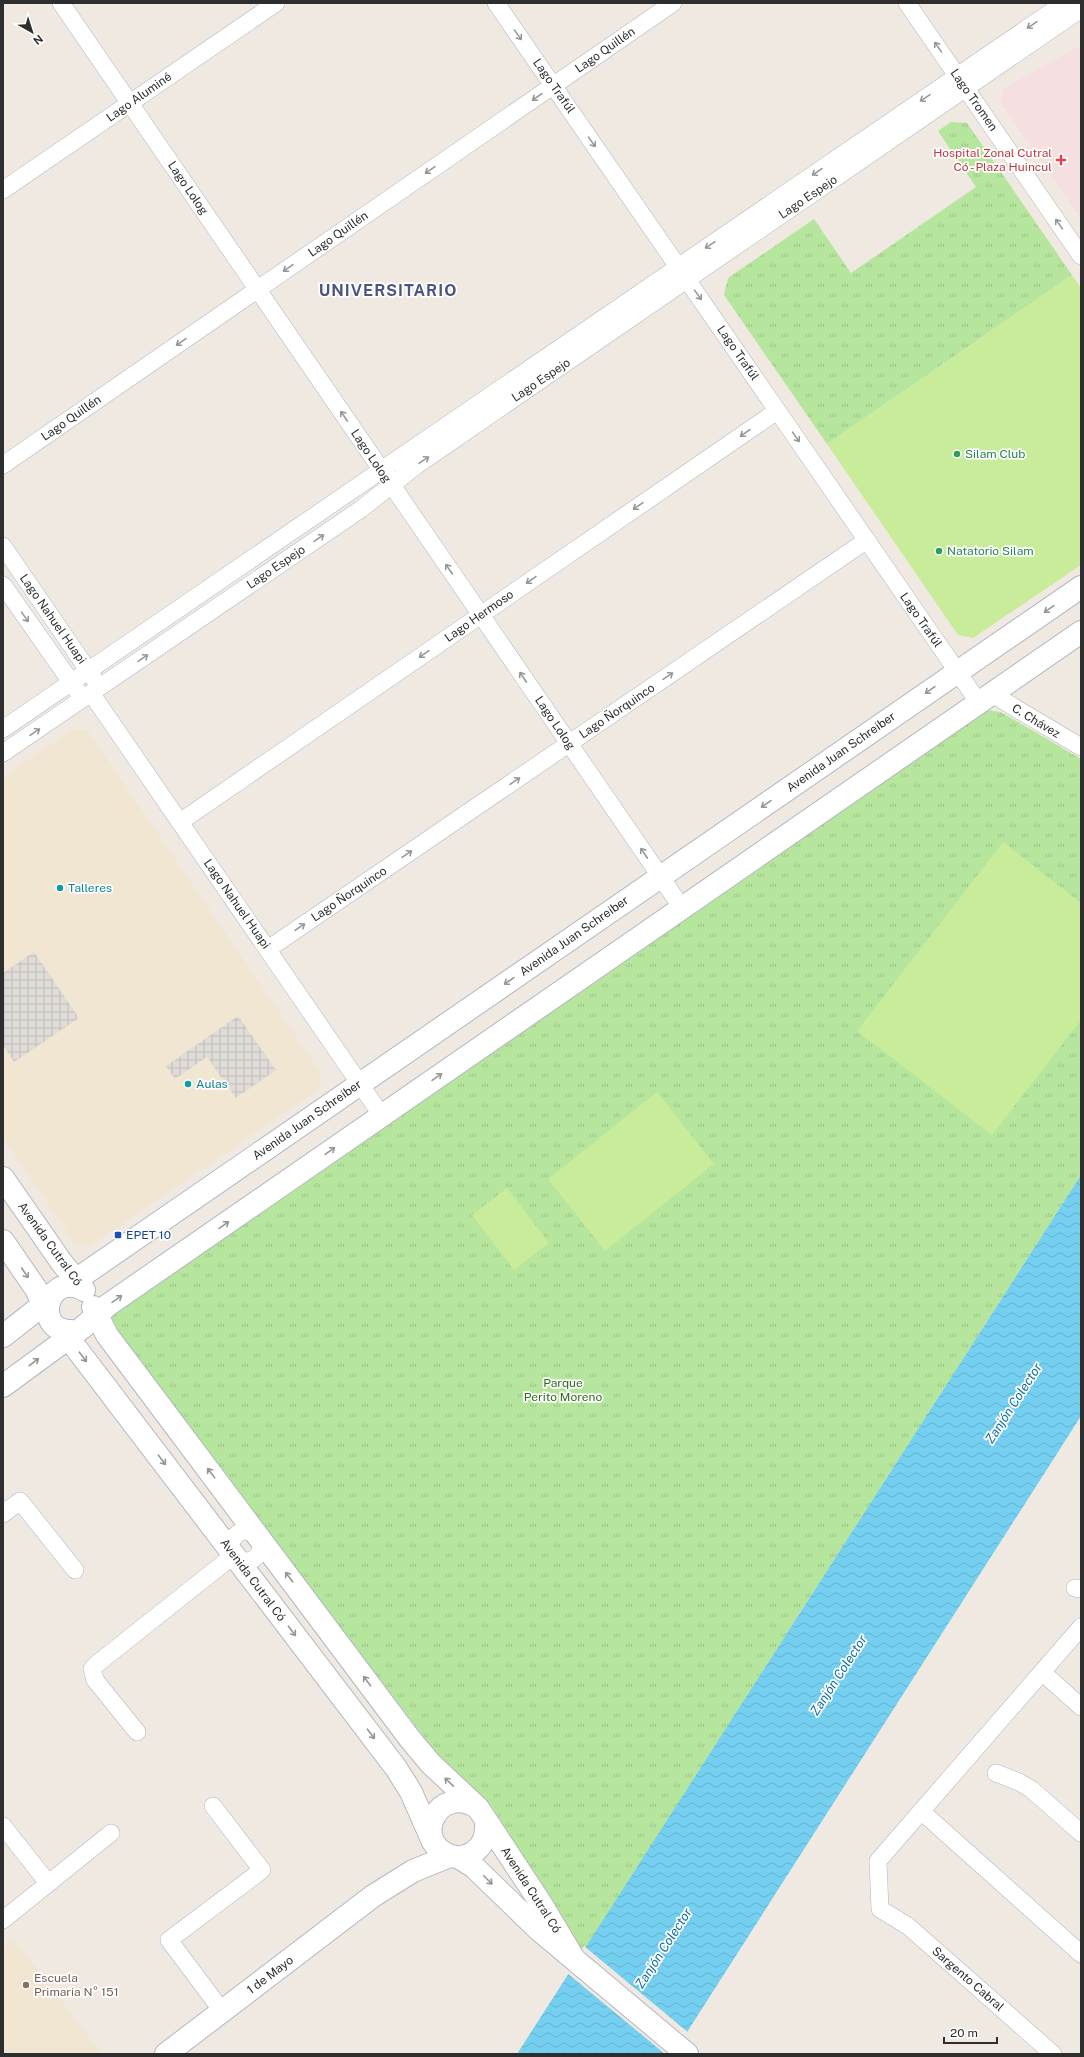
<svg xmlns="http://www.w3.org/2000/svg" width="1084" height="2057" font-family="'Public Sans',sans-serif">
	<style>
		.education { fill: #f0e6d1 }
		.medical { fill: #f5dfe0 }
		.grass { fill: url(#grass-tufts) }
		.pitch { fill: #c9ec9a }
		.plaza { fill: url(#plaza-grid) }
		.water { fill: url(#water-waves) }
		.pier { fill: #efe9e1 }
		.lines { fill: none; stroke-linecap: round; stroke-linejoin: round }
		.street-casing { stroke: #b4b7c1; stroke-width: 18 }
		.secondary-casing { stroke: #b4b7c1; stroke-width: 24 }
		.street { stroke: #fff; stroke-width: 17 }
		.secondary { stroke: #fff; stroke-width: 22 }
		.oneway { stroke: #969696 }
		.health-dot { fill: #e0444e; stroke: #fff; stroke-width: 1.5 }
		.leisure-dot { fill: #2e9e5b; stroke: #fff; stroke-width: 1.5 }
		.culture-dot { fill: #0f9aa8; stroke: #fff; stroke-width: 1.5 }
		.transit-dot { fill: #1a4fb4; stroke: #fff; stroke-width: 1.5 }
		.education-dot { fill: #8d6e63; stroke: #fff; stroke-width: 1.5 }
		.labels { text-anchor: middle; stroke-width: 3.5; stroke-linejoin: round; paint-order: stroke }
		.street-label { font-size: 12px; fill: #2e2e2e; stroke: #fff }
		.health-label { font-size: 12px; fill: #be3a42; stroke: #fff; text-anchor: end }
		.leisure-label { font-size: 12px; fill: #27864d; stroke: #fff; text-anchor: start }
		.culture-label { font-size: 12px; fill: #0d838f; stroke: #fff; text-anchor: start }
		.transit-label { font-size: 12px; fill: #164399; stroke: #fff; text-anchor: start }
		.park-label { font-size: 12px; fill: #2c6e1b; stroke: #fff }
		.education-label { font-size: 12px; fill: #785e54; stroke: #fff; text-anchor: start }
		.water-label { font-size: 13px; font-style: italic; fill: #0d6fa3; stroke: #fff }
		.district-label { font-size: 16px; font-weight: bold; letter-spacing: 1px; fill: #4d5680; stroke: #fff }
	</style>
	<defs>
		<pattern id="grass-tufts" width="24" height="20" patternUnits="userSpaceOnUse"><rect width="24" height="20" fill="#b6e59e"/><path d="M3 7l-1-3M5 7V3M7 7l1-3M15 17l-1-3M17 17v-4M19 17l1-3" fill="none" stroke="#9dc588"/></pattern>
		<pattern id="plaza-grid" width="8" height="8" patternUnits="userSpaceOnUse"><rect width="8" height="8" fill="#dfdcd8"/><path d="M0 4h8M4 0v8" fill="none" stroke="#c0bdba"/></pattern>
		<pattern id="water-waves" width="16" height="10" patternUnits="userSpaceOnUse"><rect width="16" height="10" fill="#75cff0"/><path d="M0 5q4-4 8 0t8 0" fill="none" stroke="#66b2ce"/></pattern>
	</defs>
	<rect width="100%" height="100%" fill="#efe9e1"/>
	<!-- education -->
	<path class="education" d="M 73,729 L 88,731 L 321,1073 L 319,1089 L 90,1246 L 74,1242 L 3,1138 L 3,777 Z
		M 14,1939 L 18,1944 L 102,2054 L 3,2054 L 3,1947 Z"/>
	<!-- medical -->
	<path class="medical" d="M 1081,45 L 1081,219 L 1000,102 L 1004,88 Z"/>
	<!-- grass -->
	<path class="grass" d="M 951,122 L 967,123 L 1072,275 L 827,444 L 724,295 L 728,278 L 814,219 L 851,273 L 976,187 L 938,131 Z
		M 987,710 L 1001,712 L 1081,759 L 1081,1175 L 586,1947 L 584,1947 L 581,1950 L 491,1805 L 483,1798 L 471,1791 L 437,1754 L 117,1334 L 111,1319 L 113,1314 Z"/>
	<!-- pitch -->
	<path class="pitch" d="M 1072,275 L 1081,288 L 1081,565 L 973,638 L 958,635 L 827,444 Z
		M 1003,842 L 1081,903 L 1081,1020 L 992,1135 L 857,1031 Z
		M 657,1092 L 714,1164 L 605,1251 L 548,1179 Z
		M 507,1188 L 549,1243 L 514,1270 L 472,1215 Z"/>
	<!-- plaza -->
	<path class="plaza" d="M 34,952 L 79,1018 L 14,1062 L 3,1045 L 3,973 Z
		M 238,1016 L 276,1070 L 236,1098 L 207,1057 L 175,1079 L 166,1066 Z"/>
	<!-- water -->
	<path class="water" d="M 1081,1175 L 1081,1416 L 673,2054 L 517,2054 Z"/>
	<!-- pier -->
	<path class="pier" d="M 584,1946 L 689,2033 L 676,2054 L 665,2054 L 567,1973 Z"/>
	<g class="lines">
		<defs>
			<path id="street" d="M 61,3 L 682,908
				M 496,3 L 979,703
				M 907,3 L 1081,256
				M 3,190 L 276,3
				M 3,465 L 673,3
				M 3,546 L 94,679
				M 3,585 L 78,692
				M 91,693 L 382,1116
				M 992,694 L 1081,747
				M 3,729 L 1064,3
				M 3,753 L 361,509 L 417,465 L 1081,9
				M 180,822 L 777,411
				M 268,949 L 867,540
				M 3,1514 L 20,1501 L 75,1570
				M231 1546a15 15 0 1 1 30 0a15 15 0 1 1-30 0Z
				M 1075,1588 L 1081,1589
				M 1042,1672 L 1081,1707
				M 137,1732 L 95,1680 L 92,1669 L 98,1663 L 234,1555
				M 996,1773 L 1019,1782 L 1031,1789 L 1081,1833
				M 213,1806 L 262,1870 L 169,1940 L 222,2011
				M 921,1811 L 1081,1954
				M 3,1826 L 48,1883
				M 3,1920 L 111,1833
				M 1053,2054 L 908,1926 L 880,1909 L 878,1861 L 1081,1627"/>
			<path id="secondary" d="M 3,1178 L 62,1263 L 84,1290
				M 3,1241 L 36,1289 L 48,1314
				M 67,1286 L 1081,587
				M 93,1307 L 107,1335 L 410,1739 L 431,1764 L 478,1808
				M 58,1328 L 76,1348 L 396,1768 L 411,1792 L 433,1842
				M 71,1331 C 33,1331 46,1274 80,1288
				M 3,1336 L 49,1300
				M 3,1386 L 82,1328 L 108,1305 L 1081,632
				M 486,1821 C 487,1833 485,1844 475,1851 C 467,1857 458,1859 449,1855 C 410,1840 439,1782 478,1808 L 540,1902 L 574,1959
				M 458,1857 L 474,1867 L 538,1929 L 687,2054
				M 166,2054 L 373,1896 L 413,1871 L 450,1856"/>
		</defs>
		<!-- street casing -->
		<use href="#street" class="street-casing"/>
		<!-- secondary casing -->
		<use href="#secondary" class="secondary-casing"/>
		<!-- street -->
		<use href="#street" class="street"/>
		<!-- secondary -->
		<use href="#secondary" class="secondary"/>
	</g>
	<!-- one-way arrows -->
	<defs><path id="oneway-shaft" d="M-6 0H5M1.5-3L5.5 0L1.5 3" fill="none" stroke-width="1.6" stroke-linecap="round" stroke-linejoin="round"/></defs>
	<g class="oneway">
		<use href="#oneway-shaft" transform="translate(1032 25) rotate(146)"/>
		<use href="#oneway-shaft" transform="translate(518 35) rotate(55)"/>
		<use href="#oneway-shaft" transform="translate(938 47) rotate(-125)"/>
		<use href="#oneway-shaft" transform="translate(537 97) rotate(145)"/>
		<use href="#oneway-shaft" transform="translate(925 98) rotate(146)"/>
		<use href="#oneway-shaft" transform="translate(592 142) rotate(55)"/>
		<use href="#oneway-shaft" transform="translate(430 170) rotate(145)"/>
		<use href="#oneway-shaft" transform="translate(817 172) rotate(146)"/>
		<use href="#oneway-shaft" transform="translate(1059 224) rotate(-125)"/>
		<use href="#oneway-shaft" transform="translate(710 245) rotate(146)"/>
		<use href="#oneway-shaft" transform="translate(288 268) rotate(145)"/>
		<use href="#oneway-shaft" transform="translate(698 295) rotate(55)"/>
		<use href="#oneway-shaft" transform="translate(181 342) rotate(145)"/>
		<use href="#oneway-shaft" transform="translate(344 416) rotate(-124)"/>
		<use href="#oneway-shaft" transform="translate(745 433) rotate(145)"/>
		<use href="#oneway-shaft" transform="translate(796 437) rotate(55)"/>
		<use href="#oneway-shaft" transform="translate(424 460) rotate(-34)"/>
		<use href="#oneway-shaft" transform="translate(638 506) rotate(145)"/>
		<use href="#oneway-shaft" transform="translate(319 538) rotate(-34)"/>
		<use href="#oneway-shaft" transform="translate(449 569) rotate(-124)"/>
		<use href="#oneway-shaft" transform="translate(531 580) rotate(145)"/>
		<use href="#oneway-shaft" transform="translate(1049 609) rotate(145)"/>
		<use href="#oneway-shaft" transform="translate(25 617) rotate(55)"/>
		<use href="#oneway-shaft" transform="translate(424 654) rotate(145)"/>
		<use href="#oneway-shaft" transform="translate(143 658) rotate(-34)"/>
		<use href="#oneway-shaft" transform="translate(668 676) rotate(-34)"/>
		<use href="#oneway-shaft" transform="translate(523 677) rotate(-124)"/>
		<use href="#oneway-shaft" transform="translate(930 690) rotate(145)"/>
		<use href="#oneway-shaft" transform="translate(35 732) rotate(-34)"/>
		<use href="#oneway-shaft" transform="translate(515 781) rotate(-34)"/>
		<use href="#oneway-shaft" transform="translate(766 804) rotate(145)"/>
		<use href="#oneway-shaft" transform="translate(644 853) rotate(-124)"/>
		<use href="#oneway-shaft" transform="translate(407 854) rotate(-34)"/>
		<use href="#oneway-shaft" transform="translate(300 927) rotate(-34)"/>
		<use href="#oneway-shaft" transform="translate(509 981) rotate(145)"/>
		<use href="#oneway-shaft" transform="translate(437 1077) rotate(-35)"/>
		<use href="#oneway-shaft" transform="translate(330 1151) rotate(-35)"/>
		<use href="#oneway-shaft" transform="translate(224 1225) rotate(-35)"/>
		<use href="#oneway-shaft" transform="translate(25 1273) rotate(56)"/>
		<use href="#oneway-shaft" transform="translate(117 1299) rotate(-35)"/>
		<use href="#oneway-shaft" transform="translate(83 1357) rotate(53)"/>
		<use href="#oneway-shaft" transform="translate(34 1362) rotate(-37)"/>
		<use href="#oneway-shaft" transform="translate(162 1460) rotate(53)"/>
		<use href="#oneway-shaft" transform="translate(211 1473) rotate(-127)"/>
		<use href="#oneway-shaft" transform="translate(289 1577) rotate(-127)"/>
		<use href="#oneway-shaft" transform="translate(292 1631) rotate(53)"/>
		<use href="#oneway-shaft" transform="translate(367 1681) rotate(-127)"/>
		<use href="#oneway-shaft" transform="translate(371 1734) rotate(53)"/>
		<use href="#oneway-shaft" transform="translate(449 1782) rotate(-136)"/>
		<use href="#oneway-shaft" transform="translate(488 1880) rotate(45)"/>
	</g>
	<!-- markers -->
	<path class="health-dot" d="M1059 154h4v4h4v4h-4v4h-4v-4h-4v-4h4z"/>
	<g class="leisure-dot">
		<circle cx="957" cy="454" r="4"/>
		<circle cx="939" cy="551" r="4"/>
	</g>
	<g class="culture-dot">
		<circle cx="60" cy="888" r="4"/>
		<circle cx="188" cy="1084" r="4"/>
	</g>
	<rect class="transit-dot" x="114" y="1231" width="8" height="8" rx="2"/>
	<circle class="education-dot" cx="26" cy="1985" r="4"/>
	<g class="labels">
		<!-- street labels -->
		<g class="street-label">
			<text transform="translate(605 50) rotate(-35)" y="4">Lago Quillén</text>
			<text transform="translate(554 86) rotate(55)" y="4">Lago Trafúl</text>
			<text transform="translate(139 97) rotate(-35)" y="4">Lago Aluminé</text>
			<text transform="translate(974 100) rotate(55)" y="4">Lago Tromen</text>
			<text transform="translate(188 188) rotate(56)" y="4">Lago Lolog</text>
			<text transform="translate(808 197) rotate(-34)" y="4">Lago Espejo</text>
			<text transform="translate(338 234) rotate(-35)" y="4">Lago Quillén</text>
			<text transform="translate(738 353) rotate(55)" y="4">Lago Trafúl</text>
			<text transform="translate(541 380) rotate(-34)" y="4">Lago Espejo</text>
			<text transform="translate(71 418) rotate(-35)" y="4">Lago Quillén</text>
			<text transform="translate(371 456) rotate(56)" y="4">Lago Lolog</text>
			<text transform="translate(276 567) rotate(-34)" y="4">Lago Espejo</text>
			<text transform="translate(479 616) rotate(-35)" y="4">Lago Hermoso</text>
			<text transform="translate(53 619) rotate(55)" y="4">Lago Nahuel Huapi</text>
			<text transform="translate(921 620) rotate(55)" y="4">Lago Trafúl</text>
			<text transform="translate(617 711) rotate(-34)" y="4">Lago Ñorquinco</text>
			<text transform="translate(1036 721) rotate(31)" y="4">C. Chávez</text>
			<text transform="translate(555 723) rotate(56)" y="4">Lago Lolog</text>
			<text transform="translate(841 752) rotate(-35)" y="4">Avenida Juan Schreiber</text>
			<text transform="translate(349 894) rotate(-34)" y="4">Lago Ñorquinco</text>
			<text transform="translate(237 904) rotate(55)" y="4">Lago Nahuel Huapi</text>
			<text transform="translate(574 936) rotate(-35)" y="4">Avenida Juan Schreiber</text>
			<text transform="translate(307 1120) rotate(-35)" y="4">Avenida Juan Schreiber</text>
			<text transform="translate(50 1244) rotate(54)" y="4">Avenida Cutral Có</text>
			<text transform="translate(253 1580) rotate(53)" y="4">Avenida Cutral Có</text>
			<text transform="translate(531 1890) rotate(57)" y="4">Avenida Cutral Có</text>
			<text transform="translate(270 1975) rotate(-37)" y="4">1 de Mayo</text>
			<text transform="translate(968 1979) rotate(41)" y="4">Sargento Cabral</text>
		</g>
		<!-- health labels -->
		<g class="health-label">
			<text x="1052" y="157">Hospital Zonal Cutral<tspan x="1052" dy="14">Có - Plaza Huincul</tspan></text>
		</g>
		<!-- leisure labels -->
		<g class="leisure-label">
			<text x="965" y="458">Silam Club</text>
			<text x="947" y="555">Natatorio Silam</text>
		</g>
		<!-- culture labels -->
		<g class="culture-label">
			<text x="68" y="892">Talleres</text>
			<text x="196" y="1088">Aulas</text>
		</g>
		<!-- transit labels -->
		<g class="transit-label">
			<text x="126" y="1239">EPET 10</text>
		</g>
		<!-- park labels -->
		<g class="park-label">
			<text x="563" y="1387">Parque<tspan x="563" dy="14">Perito Moreno</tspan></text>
		</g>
		<!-- education labels -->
		<g class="education-label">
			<text x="34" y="1982">Escuela<tspan x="34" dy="14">Primaria N° 151</tspan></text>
		</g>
		<!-- water labels -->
		<g class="water-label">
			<text transform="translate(1013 1403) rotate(-57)" y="5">Zanjón Colector</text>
			<text transform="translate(838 1675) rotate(-57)" y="5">Zanjón Colector</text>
			<text transform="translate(663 1948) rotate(-57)" y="5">Zanjón Colector</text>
		</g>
		<!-- district labels -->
		<g class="district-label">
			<text x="388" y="296">UNIVERSITARIO</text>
		</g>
	</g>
	<!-- border -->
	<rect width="1084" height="2057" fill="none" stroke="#2e2e2e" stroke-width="8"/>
	<!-- north arrow -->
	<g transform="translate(32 32) rotate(141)" stroke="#ffffff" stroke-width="3" paint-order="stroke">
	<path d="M0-3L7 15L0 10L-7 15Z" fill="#2e2e2e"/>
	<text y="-6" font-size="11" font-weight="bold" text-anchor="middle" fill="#2e2e2e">N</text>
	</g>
	<!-- scale -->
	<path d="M944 2037v6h53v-6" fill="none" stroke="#2e2e2e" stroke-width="2"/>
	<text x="950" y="2037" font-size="12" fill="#2e2e2e" stroke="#ffffff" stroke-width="3" paint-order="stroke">20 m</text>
</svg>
